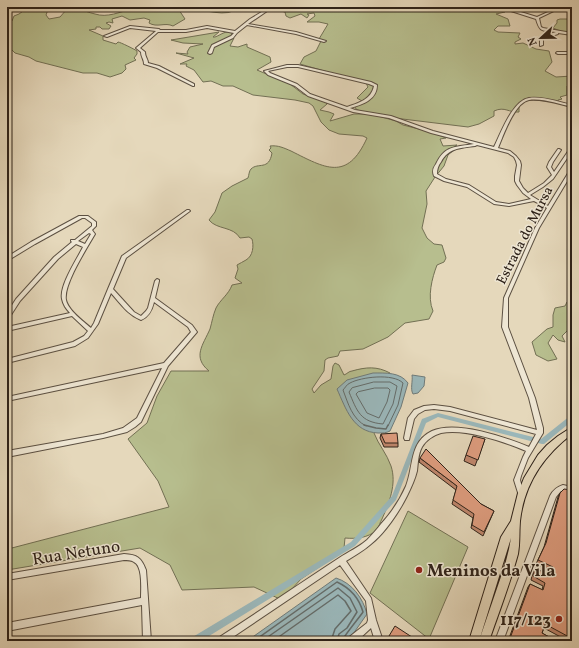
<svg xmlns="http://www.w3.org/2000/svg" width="579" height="648" font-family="Vollkorn,serif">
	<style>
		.green { fill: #b7be8e; stroke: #727054 }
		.water { fill: #9ab7ba; stroke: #6f7b7a }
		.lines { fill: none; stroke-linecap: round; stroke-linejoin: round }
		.shore-far1 { stroke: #646c6a; stroke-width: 1 }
		.shore { stroke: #646c6a; stroke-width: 1.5 }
		.canal { fill: #9ab7ba; fill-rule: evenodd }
		.minor-casing { stroke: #5c5042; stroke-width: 2 }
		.major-casing { stroke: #2e2219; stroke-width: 2 }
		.minor { fill: #eee6d3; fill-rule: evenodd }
		.major { fill: #e5d8bb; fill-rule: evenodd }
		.wall { fill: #bf866c; stroke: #2e2219 }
		.building { fill: #de9c7e; stroke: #2e2219 }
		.poi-dot { fill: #8f2418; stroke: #eee6d3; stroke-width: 1.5 }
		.labels { text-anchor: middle; stroke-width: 3; stroke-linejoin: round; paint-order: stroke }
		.street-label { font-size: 14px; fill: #2e2219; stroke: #eee6d3 }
		.near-street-label { font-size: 17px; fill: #2e2219; stroke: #eee6d3 }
		.near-poi-label { font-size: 17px; font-weight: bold; fill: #2e2219; stroke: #eee6d3; text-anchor: start }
	</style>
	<rect width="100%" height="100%" fill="#e5d8bb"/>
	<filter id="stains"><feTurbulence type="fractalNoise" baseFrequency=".005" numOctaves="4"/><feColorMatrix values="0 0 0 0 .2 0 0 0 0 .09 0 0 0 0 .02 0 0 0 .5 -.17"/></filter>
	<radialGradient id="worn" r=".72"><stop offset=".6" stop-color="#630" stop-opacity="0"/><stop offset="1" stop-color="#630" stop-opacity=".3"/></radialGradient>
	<!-- green -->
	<path class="green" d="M 25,7 L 37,7 L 39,10 L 42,10 L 42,7 L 49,7 L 46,15 L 49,19 L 60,17 L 67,9 L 66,7 C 80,7 82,11 95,14 C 107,18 120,12 131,9 L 132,7 L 234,7 L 232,8 L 233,11 C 221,17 195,7 180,7 L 179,10 L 185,19 L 173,26 C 165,22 157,28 149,23 L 150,20 L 144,18 L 130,20 L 122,16 L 112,19 L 113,23 L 109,22 L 106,23 L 111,26 L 109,29 L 102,29 L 100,27 L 96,27 L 96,29 L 89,30 L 103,36 L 103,40 L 116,44 L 118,42 C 120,42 136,50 137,51 L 137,54 L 134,58 L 136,60 L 125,65 L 126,69 L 122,73 L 110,77 L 97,73 L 83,73 L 36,61 L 29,57 L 15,53 L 7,45 L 7,22 L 12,21 L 14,16 L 19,14 L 26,9 Z
		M 275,7 L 477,7 L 502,10 L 505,12 L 496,14 L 508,19 L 510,26 L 498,26 L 494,30 L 498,32 L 520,33 L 518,37 L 521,39 L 515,42 L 515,44 L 523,43 L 536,49 L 549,51 L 552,62 L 545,71 L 556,77 L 572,76 L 572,86 L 570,85 L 567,86 L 567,95 L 560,97 L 562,99 L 558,100 L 558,102 L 525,99 L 519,104 L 519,112 C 509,113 505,106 494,111 L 494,116 L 479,124 L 468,127 L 378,116 L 396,121 L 403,125 L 419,129 L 428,129 L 431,132 L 446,138 L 440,139 L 443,146 L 457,145 L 455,146 L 455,149 L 448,155 L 444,166 L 435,177 L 426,191 L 427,204 L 422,228 L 427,238 L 434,244 L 442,245 L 446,258 L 444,262 L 437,265 C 432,278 427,297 433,311 L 429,319 L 405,323 L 388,337 L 363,349 L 340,351 L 338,356 L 328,358 L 325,360 L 324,371 L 312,389 L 314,393 L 321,385 L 331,379 L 333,366 L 335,363 L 339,365 L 344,375 C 347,374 349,371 352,371 C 366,367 377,366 390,373 L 374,433 C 378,444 387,454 391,466 C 397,484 389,503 382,519 C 380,522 379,527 377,530 C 368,538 356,539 345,538 L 344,548 L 340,553 L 301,579 L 282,600 L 254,587 L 182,590 L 170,565 L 140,548 L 7,570 L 7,550 L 8,549 L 169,507 L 158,481 L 128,439 L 147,423 L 157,396 L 171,371 L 209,371 C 192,357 203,345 210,329 C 212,322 213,315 216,308 C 220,300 229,294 232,285 L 242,283 L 235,278 L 238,269 L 237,265 C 240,263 243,262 246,260 C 253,256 254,246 252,239 L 249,237 L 240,238 C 233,226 217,230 209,220 L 215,212 L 222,193 L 232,186 L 248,178 C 249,175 249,171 251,169 C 258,162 269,171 272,153 L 269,150 L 271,148 L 270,146 C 278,145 284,148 291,151 C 325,168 347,182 367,138 L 363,136 L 339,134 L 329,130 L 321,122 L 313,106 L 309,103 L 295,100 L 253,95 L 233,86 L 223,86 L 211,81 L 203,82 L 194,70 L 186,66 L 187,64 L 180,64 L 194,58 L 176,53 L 188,54 L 187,52 L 190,47 L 203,44 L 183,43 L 171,40 L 219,32 L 213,37 L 215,37 C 221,35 225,30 232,33 L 231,37 L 234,38 L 230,46 L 238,47 L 247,44 L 247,47 L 270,57 L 271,62 L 257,70 L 290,84 L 303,94 L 325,102 L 327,104 L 320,110 L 329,112 L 334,114 L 330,121 L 354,114 L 366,114 L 356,109 L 355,107 L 362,101 L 357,98 L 368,87 L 366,83 L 300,64 L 304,57 L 316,51 L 321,41 L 319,39 L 328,24 L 319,22 L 307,22 L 315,16 L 314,13 L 307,14 L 309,15 L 307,18 L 301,14 L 290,18 L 286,16 L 285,12 L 276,10 Z
		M 560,19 L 572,19 L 572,33 L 565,33 L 553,28 L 557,23 L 557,20 Z
		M 567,302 L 572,303 L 572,332 L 567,331 L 562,336 L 565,342 L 558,340 L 553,335 L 548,343 L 557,359 L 548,361 L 536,355 L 532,342 L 547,329 L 553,327 L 553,315 L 555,308 L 565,306 Z
		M 408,511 L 468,547 L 429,639 L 370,593 Z"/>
	<!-- water -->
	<path class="water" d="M 373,373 C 386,373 400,372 408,383 L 401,407 L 390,431 C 386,433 383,433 378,433 C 353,432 346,409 337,389 L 347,380 Z
		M 412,375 L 425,377 L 424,386 L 418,393 L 413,394 C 410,389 413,381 412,375 Z
		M 336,578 C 352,583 363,598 367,614 L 353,634 L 343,641 L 247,641 Z"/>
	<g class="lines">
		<!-- shore-far1 -->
		<path class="shore-far1" d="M 374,382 L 390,382 L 397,386 L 393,404 L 383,424 C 360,422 357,411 349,392 L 352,388 Z
			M 375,388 L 388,388 L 390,390 L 387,402 L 379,418 L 367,413 L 356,394 L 358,392 Z
			M 366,426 C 352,419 348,403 343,390 C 345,388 347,384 350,383 C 361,377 393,373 403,383 L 398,405 L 388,426"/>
		<!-- shore -->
		<path class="shore" d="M 364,425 L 376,428 L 386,429 L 388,425
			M 254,641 L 337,582 C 350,588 359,598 363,612 C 359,618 343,637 342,641
			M 262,641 L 338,588 L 350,598 L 357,612 L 347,628 L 339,634 L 337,641
			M 273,641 L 338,595 L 345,601 L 351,611 L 335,629 L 331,641"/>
		<!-- canal -->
		<path class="canal" d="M 438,413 L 541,439 L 570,416 L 572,416 L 572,421 L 544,444 L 542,444 L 438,417 L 426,423 L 396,500 L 355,546 L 201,641 L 190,641 L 191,638 L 351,542 L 392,496 L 422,419 Z"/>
		<defs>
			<path id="minor" d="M 270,7 L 273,7 L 248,24 L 296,32 L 326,41 L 324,42 L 296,34 L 247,25 L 237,33 L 233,38 L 214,47 L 212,53 L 210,54 L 208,53 L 212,45 L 231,36 L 234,33 L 207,28 L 186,32 L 158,32 L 140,48 L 145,52 C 145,57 148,59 148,63 L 159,66 L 194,84 L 194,86 L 193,86 L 157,68 L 144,64 C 144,59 141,57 141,52 L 136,48 L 156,31 L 130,28 L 107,37 L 104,36 L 130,26 L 159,29 L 160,30 L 186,30 L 207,26 L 235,31 L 250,19 Z
				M 480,7 L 490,7 L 511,9 L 537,17 L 559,7 L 562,7 L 539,18 L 541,27 L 543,28 L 572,33 L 572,35 L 558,33 L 558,34 L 543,39 L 543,45 L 540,46 L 540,37 L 556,32 C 542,30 540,33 536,19 L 511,11 L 481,8 Z
				M 557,52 L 572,52 L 572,54 L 558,54 L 556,53 Z
				M 287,65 L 298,65 L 371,82 L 377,85 C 377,100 362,105 350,108 L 355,110 L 391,116 L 433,131 L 494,147 C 501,133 512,101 529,98 C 543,96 559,102 572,105 L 572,107 C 559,104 542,98 529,100 C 515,102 503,136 498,148 L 510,151 L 516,156 L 520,161 L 521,165 L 519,181 L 523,188 L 528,193 L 544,183 L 552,175 L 547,167 L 549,162 L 558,149 L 559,149 L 561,150 L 553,162 L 551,167 L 554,172 L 571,147 L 572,147 L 572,151 L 553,179 L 543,187 L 530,195 L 548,206 L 570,170 L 572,169 L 572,173 L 539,228 L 508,298 L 508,327 L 535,398 L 543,428 L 543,433 L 528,458 L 521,476 L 520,480 L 524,494 L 523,496 L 521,497 L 519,496 L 514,480 L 523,457 L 526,451 C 505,442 465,428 441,433 C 434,435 426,440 422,447 C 418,454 418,463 417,471 C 415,479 411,488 407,496 C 399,512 385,533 371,544 C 363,551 354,556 346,561 L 371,598 L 376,620 L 383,641 L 375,641 L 371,628 L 357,641 L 347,641 L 348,638 L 367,623 L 368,620 L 366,601 L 340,565 L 227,641 L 217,641 L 218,638 C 259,612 299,584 339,558 C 348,552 359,547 367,540 C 372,535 377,529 381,524 C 391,513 400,500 406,486 C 414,466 409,442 432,431 C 456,420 505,437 529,447 L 536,434 L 450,411 L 434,409 L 425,410 L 418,414 L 414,419 L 409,440 L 405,440 L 404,438 L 408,418 L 414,410 L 424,406 L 434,405 L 450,407 L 537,430 L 529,398 L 502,327 L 504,298 L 535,228 L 547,208 L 534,201 L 509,206 L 494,204 L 467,187 L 444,181 L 434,176 C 432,171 433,168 436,164 C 445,145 456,147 474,144 L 431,133 L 389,118 L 353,112 L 308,96 L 295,86 L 268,75 L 264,71 ZM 287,67 L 298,67 L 369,84 L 374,86 C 371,100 358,103 347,107 L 310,94 L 297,84 L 270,73 L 268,71 ZM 477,145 L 508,153 L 514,157 L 516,161 L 517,165 L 515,176 L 515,181 L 517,185 L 523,193 L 531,199 L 509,204 L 496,202 L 469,185 L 446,179 L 437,174 C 437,169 438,166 441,162 C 448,148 461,148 475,146 Z
				M 187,210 L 189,210 L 190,211 L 126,258 L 113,289 L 134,312 L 141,316 L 146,311 L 148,308 L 155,281 L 157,279 L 159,280 L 159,281 L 155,298 L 192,325 L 197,332 L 168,366 L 141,422 L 135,427 L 127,432 L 103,438 L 7,457 L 7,451 L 103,434 L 123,428 L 137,418 L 162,368 L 7,401 L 7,397 L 164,363 L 191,332 L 188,327 L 154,302 C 152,310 149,317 141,320 C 128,315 120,303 111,293 L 98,324 L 88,338 L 75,346 L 7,363 L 7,359 L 73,342 L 84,336 L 88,331 L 72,316 L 7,331 L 7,327 L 70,313 C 66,309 63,304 62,299 C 59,286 77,259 83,247 L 76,244 L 58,259 L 20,301 L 9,318 L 7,319 L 7,313 L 16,299 L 54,257 L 72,242 L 71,241 L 71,240 L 75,240 L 92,226 L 92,223 L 85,218 L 82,218 L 35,244 L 7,261 L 7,257 L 31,242 L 79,216 L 88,216 L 96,222 L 96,226 L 92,230 L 95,234 C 87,248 63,285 66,300 C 68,310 83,321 91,328 L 94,323 L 108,289 L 122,256 ZM 89,233 L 91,234 L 85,244 L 78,241 Z
				M 563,485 L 572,487 L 572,493 L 566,491 L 561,491 L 556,497 L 503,641 L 495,641 L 550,496 C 553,490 557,487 563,485 Z
				M 124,554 C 137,555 141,557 146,570 L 151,641 L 143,641 L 142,605 L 7,631 L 7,623 L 141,598 C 141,589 143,566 134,562 C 131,560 127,560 124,560 L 7,580 L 7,574 Z"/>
			<path id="major" d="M 572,427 L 572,434 C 543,456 524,485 520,521 C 519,532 520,543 518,554 C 510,584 499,612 489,641 L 469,641 L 501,537 L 511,521 L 518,493 L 524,478 L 538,455 L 547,445 L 558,436 ZM 511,538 L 509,549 L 505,565 L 479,641 Z"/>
		</defs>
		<!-- minor casing -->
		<use href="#minor" class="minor-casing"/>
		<!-- major casing -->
		<use href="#major" class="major-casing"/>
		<!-- minor -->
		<use href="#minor" class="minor"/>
		<!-- major -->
		<use href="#major" class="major"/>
	</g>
	<!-- wall -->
	<path class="wall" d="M 381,434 L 398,443 L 398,447 L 384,447 L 380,438 Z
		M 485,439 L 475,466 L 464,461 L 466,455 Z
		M 420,458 L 481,504 L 494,511 L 483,536 L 471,528 L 473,518 L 452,504 L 456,490 L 419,462 Z
		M 560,493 L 568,501 L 571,638 L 569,641 L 568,641 L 544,628 L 542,633 L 556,641 L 508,641 L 528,587 L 530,584 L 542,590 L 543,586 L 531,580 L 533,572 L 535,568 L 549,575 L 551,570 L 536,564 L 544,547 L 558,497 Z"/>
	<!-- building -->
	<path class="building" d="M 397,433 L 398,443 L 385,443 L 381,434 Z
		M 473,436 L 485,439 L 478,460 L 466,455 Z
		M 426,449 L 481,504 L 494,511 L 484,532 L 472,525 L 474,514 L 453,500 L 457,486 L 420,458 Z
		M 564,489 L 572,490 L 568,501 L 572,503 L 572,635 L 571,638 L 545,624 L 542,633 L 556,641 L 509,641 L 530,584 L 543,590 L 545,583 L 533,576 L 535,568 L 550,576 L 553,567 L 538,560 L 546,543 L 560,493 Z
		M 395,626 L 418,641 L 386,641 Z"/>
	<!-- markers -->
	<g class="poi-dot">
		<circle cx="419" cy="570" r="4"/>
		<circle cx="559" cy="619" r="4"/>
	</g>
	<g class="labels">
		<!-- street labels -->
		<g class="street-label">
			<text transform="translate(524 235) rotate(-63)" y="5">Estrada do Mursa</text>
		</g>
		<!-- near-street labels -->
		<g class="near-street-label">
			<text transform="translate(76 552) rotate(-9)" y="6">Rua Netuno</text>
		</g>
		<!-- near-poi labels -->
		<g class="near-poi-label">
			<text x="427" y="576">Meninos da Vila</text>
			<text x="551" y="625" text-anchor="end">117/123</text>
		</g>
	</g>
	<!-- margin -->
	<rect width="579" height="648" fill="none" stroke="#e5d8bb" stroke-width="24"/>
	<rect x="8" y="8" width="563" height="632" fill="none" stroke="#2e2219" stroke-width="2"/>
	<rect x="12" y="12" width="555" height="624" fill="none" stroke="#2e2219"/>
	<!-- north arrow -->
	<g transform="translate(541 38) rotate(248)" stroke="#eee6d3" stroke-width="3" paint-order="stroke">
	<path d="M0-3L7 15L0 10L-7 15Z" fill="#2e2219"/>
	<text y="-6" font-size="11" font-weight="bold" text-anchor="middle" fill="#2e2219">N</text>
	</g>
	<rect width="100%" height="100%" filter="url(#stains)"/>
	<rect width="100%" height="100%" fill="url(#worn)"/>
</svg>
